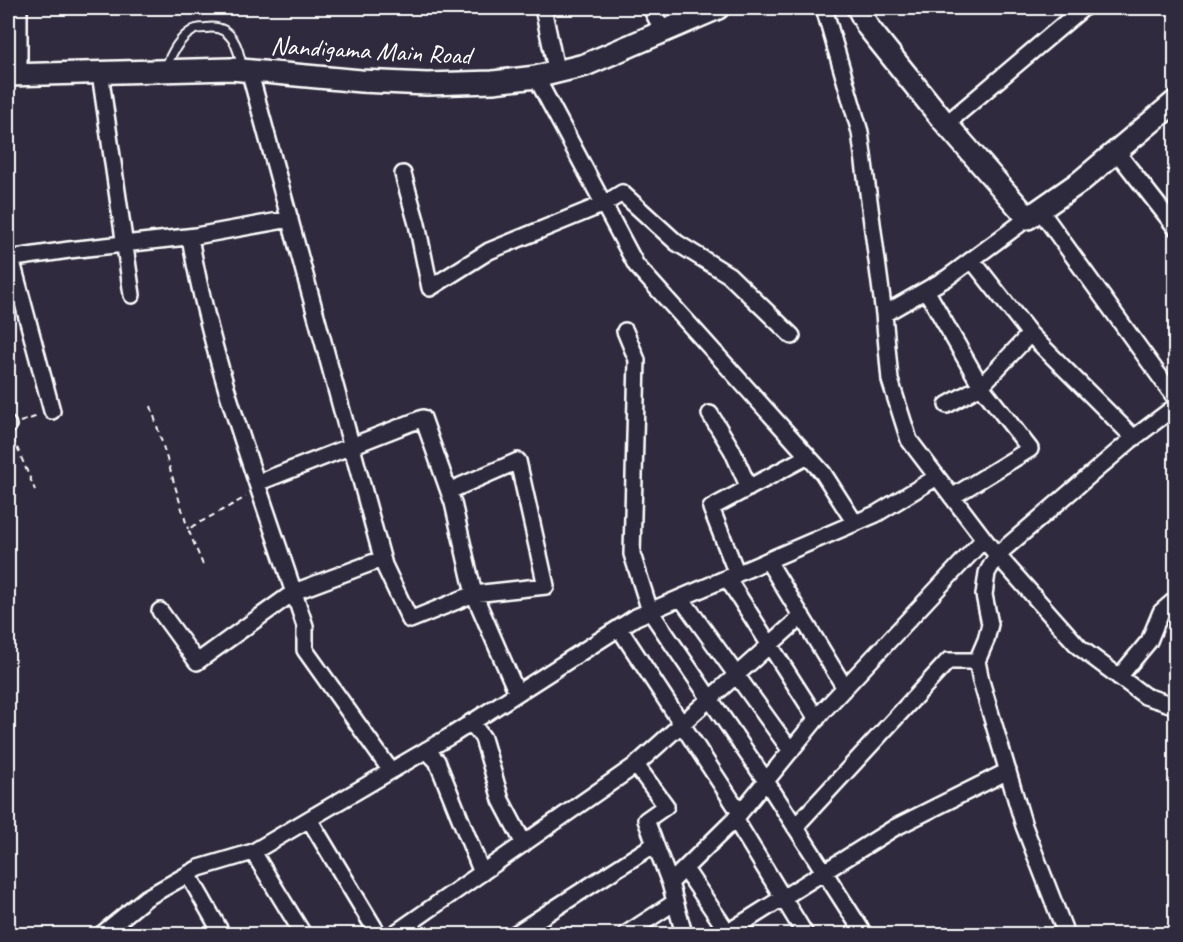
<svg xmlns="http://www.w3.org/2000/svg" width="1183" height="942" font-family="Caveat,sans-serif">
	<style>
		.lines { fill: none; stroke-linecap: round; stroke-linejoin: round }
		.lane-casing { stroke: #fff; stroke-width: 12 }
		.street-casing { stroke: #fff; stroke-width: 20 }
		.secondary-casing { stroke: #fff; stroke-width: 26 }
		.path { stroke: #fff; stroke-width: 2; stroke-dasharray: 6 4.5; stroke-linecap: butt }
		.lane { stroke: #2f2a3d; stroke-width: 8 }
		.street { stroke: #2f2a3d; stroke-width: 15 }
		.secondary { stroke: #2f2a3d; stroke-width: 21 }
		.labels { text-anchor: middle; stroke-width: 6; stroke-linejoin: round; paint-order: stroke }
		.street-label { font-size: 26px; fill: #fff; stroke: #2f2a3d }
	</style>
	<rect width="100%" height="100%" fill="#2f2a3d"/>
	<filter id="ink" filterUnits="userSpaceOnUse"><feTurbulence type="fractalNoise" baseFrequency=".0167" numOctaves="2"/><feDisplacementMap in="SourceGraphic" scale="12" xChannelSelector="R" yChannelSelector="G"/><feConvolveMatrix kernelMatrix="1 2 1 2 8 2 1 2 1" color-interpolation-filters="sRGB"/></filter>
	<g filter="url(#ink)">
		<g class="lines">
			<defs>
				<path id="lane" d="M 165,70 C 170,56 178,39 192,31 C 195,28 202,28 206,28 C 232,24 239,48 242,69"/>
				<path id="street" d="M 19,8 L 19,75
					M 543,8 L 557,74
					M 651,8 L 663,31
					M 824,8 L 860,132 L 884,314 L 890,380 L 909,440 L 991,548 L 1079,647 L 1145,696 L 1176,706
					M 249,70 L 384,565 L 410,620 L 474,594 L 517,693
					M 100,73 L 132,295
					M 536,77 L 636,265 L 823,473 L 855,523
					M 946,124 L 1083,8
					M 1116,151 L 1176,228
					M 403,174 L 417,224 L 430,288 L 489,251 L 604,204 L 622,193 L 677,243 L 729,275 L 792,336
					M 1040,210 L 1176,399
					M 290,219 L 190,237 C 213,371 263,497 305,626 L 305,650 L 391,771
					M 11,258 L 52,411
					M 8,259 L 69,250 L 196,236
					M 972,260 L 1030,334 L 1134,438
					M 926,290 L 981,386 L 1030,449 L 952,497
					M 884,314 L 947,278 L 1028,218
					M 625,331 L 637,360 L 632,554 L 650,611 L 766,781 L 864,934
					M 947,405 L 981,386 L 1030,334
					M 710,414 L 732,450 L 749,488
					M 8,425 L 8,426
					M 257,483 L 423,418 L 453,503 L 474,594 L 546,586 L 518,461 L 449,491
					M 768,561 L 845,688
					M 737,574 L 711,508 L 808,456
					M 727,578 L 817,719
					M 681,598 L 791,751
					M 160,611 L 197,662 L 294,592 L 382,559
					M 619,628 L 740,813
					M 1119,677 L 1149,641 L 1161,612 L 1176,599
					M 471,722 L 483,738 L 501,800 L 524,844
					M 426,750 L 437,761 L 482,873
					M 636,765 L 666,806 L 646,820 L 670,883
					M 309,819 L 378,934
					M 735,819 L 805,934
					M 795,827 L 948,661 L 977,661
					M 253,852 L 303,934
					M 685,869 L 729,934
					M 188,874 L 222,934
					M 102,934 L 146,898 L 199,868 L 253,852 L 452,735 L 636,617 L 876,514 L 937,477
					M 394,934 L 636,765 L 802,616
					M 515,934 L 655,844
					M 626,934 L 675,902
					M 684,934 L 670,883 L 735,819 L 823,711 L 984,539
					M 725,934 L 894,828 L 1008,771
					M 1066,934 L 1024,826 L 981,681 L 977,661 L 986,640 L 990,624 L 984,595 L 987,573 L 997,555 L 1131,440 L 1176,406"/>
				<path id="secondary" d="M 858,8 L 868,27 L 941,118 L 1028,218 L 1081,181 L 1176,101
					M 8,75 L 231,69 L 361,81 L 427,84 L 493,82 L 536,77 L 585,65 L 718,8"/>
			</defs>
			<!-- lane casing -->
			<use href="#lane" class="lane-casing"/>
			<!-- street casing -->
			<use href="#street" class="street-casing"/>
			<!-- secondary casing -->
			<use href="#secondary" class="secondary-casing"/>
			<!-- path -->
			<path class="path" d="M 151,406 L 188,529
				M 20,422 L 38,416
				M 13,438 L 35,490
				M 203,565 L 188,529 L 246,497"/>
			<!-- lane -->
			<use href="#lane" class="lane"/>
			<!-- street -->
			<use href="#street" class="street"/>
			<!-- secondary -->
			<use href="#secondary" class="secondary"/>
		</g>
	</g>
	<g class="labels">
		<!-- street labels -->
		<g class="street-label">
			<text transform="translate(371 50) rotate(3)" y="9">Nandigama Main Road</text>
		</g>
	</g>
	<!-- margin -->
	<rect width="1183" height="942" fill="none" stroke="#2f2a3d" stroke-width="30"/>
	<rect x="15" y="15" width="1153" height="912" fill="none" stroke="#fff" stroke-width="2" filter="url(#ink)"/>
</svg>
